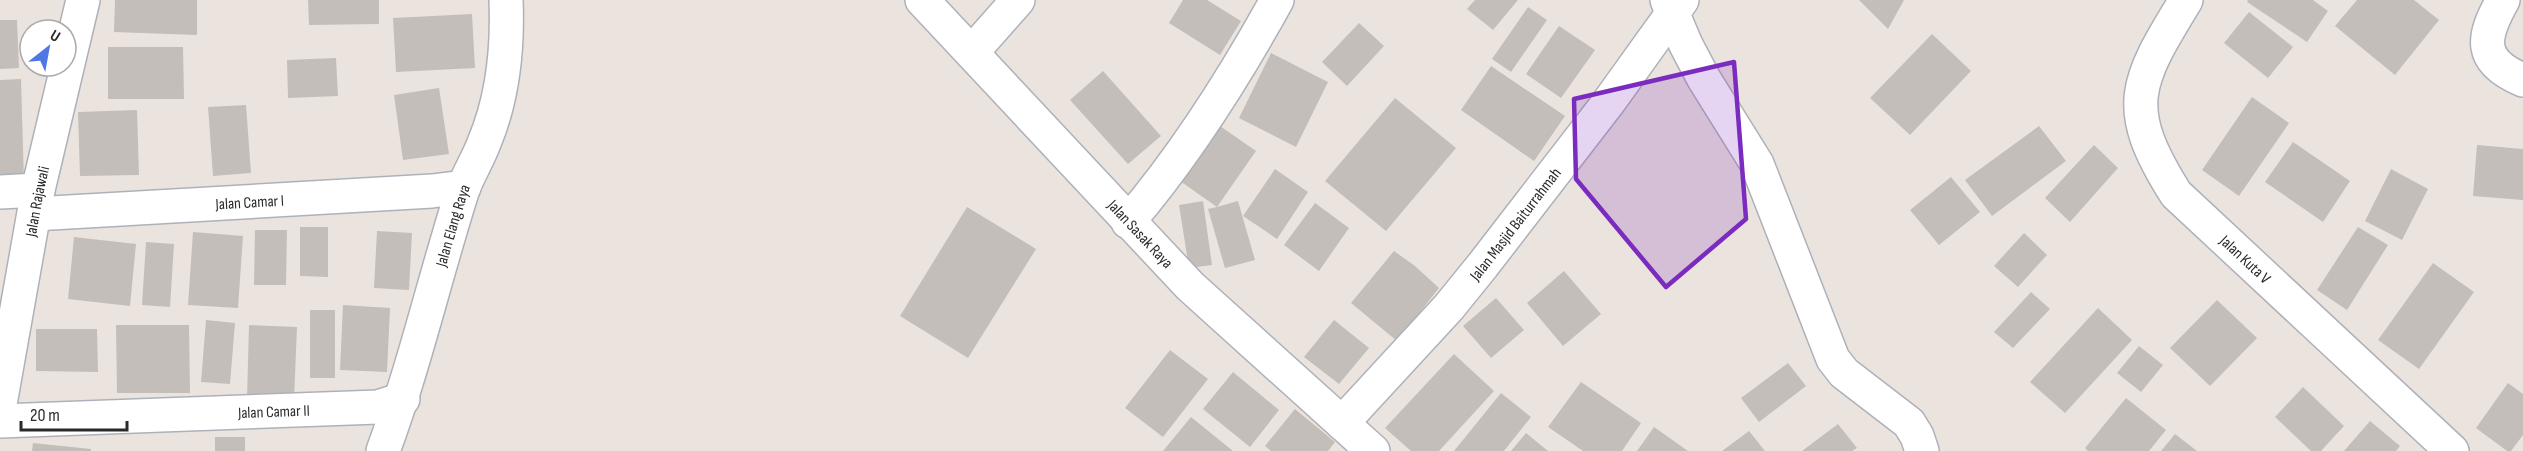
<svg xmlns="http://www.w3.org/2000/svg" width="2523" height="451" font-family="'Sofia Sans Condensed',sans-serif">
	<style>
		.building { fill: #c3beba }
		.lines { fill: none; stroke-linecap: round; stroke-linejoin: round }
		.minor-casing { stroke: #aeb1b9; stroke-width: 36 }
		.minor { stroke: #fff; stroke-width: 33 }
		.marked { fill: #7b2cbf; fill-opacity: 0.2; stroke: #7b2cbf; stroke-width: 4.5; stroke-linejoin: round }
		.labels { text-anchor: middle; stroke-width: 5; stroke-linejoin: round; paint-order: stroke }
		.street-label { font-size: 16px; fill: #2a2a2a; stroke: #fff }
	</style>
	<rect width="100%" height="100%" fill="#ebe4de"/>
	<!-- building -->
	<path class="building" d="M 115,0 L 197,0 L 197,35 L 114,32 Z
		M 308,0 L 379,0 L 379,24 L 309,25 Z
		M 1183,0 L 1207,0 L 1241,21 L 1220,55 L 1169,23 Z
		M 1475,0 L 1518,0 L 1493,30 L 1467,9 Z
		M 1859,0 L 1904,0 L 1888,29 Z
		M 2248,0 L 2313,0 L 2328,11 L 2307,42 L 2247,2 Z
		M 2357,0 L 2414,0 L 2439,20 L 2395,75 L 2335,26 Z
		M 1528,7 L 1547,20 L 1511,72 L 1492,59 Z
		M 2249,12 L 2293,47 L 2268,78 L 2224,43 Z
		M 472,14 L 475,68 L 396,72 L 393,18 Z
		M 0,20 L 17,20 L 19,68 L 0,69 Z
		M 1359,23 L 1384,46 L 1347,86 L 1322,62 Z
		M 1559,26 L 1595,50 L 1561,98 L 1526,74 Z
		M 1932,34 L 1971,71 L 1910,135 L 1870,98 Z
		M 108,47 L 183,47 L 184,99 L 108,99 Z
		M 1271,53 L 1328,82 L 1296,147 L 1239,118 Z
		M 336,58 L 338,96 L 288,98 L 287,60 Z
		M 1491,66 L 1565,116 L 1534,161 L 1461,110 Z
		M 1103,71 L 1161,136 L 1128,164 L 1070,100 Z
		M 21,79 L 24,182 L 0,183 L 0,80 Z
		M 439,88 L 449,154 L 403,160 L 394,95 Z
		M 2252,97 L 2289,123 L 2239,196 L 2202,170 Z
		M 1395,98 L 1456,148 L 1386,231 L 1325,181 Z
		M 246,105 L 251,173 L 213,176 L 208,107 Z
		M 137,110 L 139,175 L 80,176 L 78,112 Z
		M 1220,126 L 1256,151 L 1217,207 L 1238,201 L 1255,260 L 1225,268 L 1208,209 L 1217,207 L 1180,181 Z
		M 2039,126 L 2066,161 L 1992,216 L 1965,180 Z
		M 2293,142 L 2350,181 L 2323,222 L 2265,182 Z
		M 2094,145 L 2118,168 L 2070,222 L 2045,198 Z
		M 2477,145 L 2523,149 L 2523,200 L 2473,196 Z
		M 1275,169 L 1308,192 L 1277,239 L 1243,216 Z
		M 2391,169 L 2428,189 L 2402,240 L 2365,221 Z
		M 1951,177 L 1980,212 L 1939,245 L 1910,210 Z
		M 1203,201 L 1212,265 L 1189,268 L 1179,205 Z
		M 1315,203 L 1349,228 L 1319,271 L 1284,245 Z
		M 967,207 L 1036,249 L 968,358 L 900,316 Z
		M 300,227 L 328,227 L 328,277 L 300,276 Z
		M 2358,227 L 2388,245 L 2347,310 L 2317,290 Z
		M 255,230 L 287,230 L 286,285 L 254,285 Z
		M 377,231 L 412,233 L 409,290 L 374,288 Z
		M 193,232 L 243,236 L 238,308 L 188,305 Z
		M 2024,233 L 2047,255 L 2018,287 L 1994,266 Z
		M 74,237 L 136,244 L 130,306 L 68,299 Z
		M 146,242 L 174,244 L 170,307 L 142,305 Z
		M 1394,251 L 1415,266 L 1439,288 L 1397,341 L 1351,303 Z
		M 2433,263 L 2474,292 L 2419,369 L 2378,340 Z
		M 1564,271 L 1601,314 L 1563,346 L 1527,303 Z
		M 2031,292 L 2050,309 L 2013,348 L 1994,332 Z
		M 1496,298 L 1524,330 L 1491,358 L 1463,326 Z
		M 2217,300 L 2257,338 L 2210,386 L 2170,348 Z
		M 343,305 L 390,308 L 387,372 L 340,370 Z
		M 2098,308 L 2132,340 L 2065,413 L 2030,382 Z
		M 310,310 L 335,310 L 335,378 L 310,378 Z
		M 206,320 L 235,323 L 230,384 L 201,382 Z
		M 1334,320 L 1369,348 L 1339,384 L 1304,357 Z
		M 116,325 L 189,325 L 190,393 L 117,393 Z
		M 249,325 L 297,327 L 294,400 L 247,398 Z
		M 36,329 L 97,329 L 98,372 L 36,371 Z
		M 2139,346 L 2163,365 L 2141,392 L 2117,373 Z
		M 1170,350 L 1208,379 L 1163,437 L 1125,408 Z
		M 1454,354 L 1494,391 L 1439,451 L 1411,451 L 1385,428 Z
		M 1788,363 L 1806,386 L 1759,422 L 1741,398 Z
		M 1233,372 L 1279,410 L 1250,447 L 1203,409 Z
		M 1581,382 L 1641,423 L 1622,451 L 1583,451 L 1548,427 Z
		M 2508,383 L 2523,394 L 2523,435 L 2511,451 L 2507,451 L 2476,428 Z
		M 2303,387 L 2344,426 L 2321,451 L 2311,451 L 2275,417 Z
		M 1501,393 L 1531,417 L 1504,451 L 1454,451 Z
		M 2126,398 L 2166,430 L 2149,451 L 2088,451 L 2085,448 Z
		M 1295,409 L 1335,442 L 1328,451 L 1271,451 L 1265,446 Z
		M 1191,417 L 1233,451 L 1163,451 Z
		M 2370,421 L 2400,446 L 2396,451 L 2344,451 Z
		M 1838,424 L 1857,448 L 1852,451 L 1802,451 Z
		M 1654,427 L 1688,451 L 1637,451 Z
		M 1749,431 L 1765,451 L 1722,451 Z
		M 1526,433 L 1548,451 L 1511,451 Z
		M 2175,434 L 2197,451 L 2161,451 Z
		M 215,437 L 245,437 L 245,451 L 215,451 Z
		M 33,443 L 91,449 L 91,451 L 32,451 Z"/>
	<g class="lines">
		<defs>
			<g id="minor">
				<path id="s1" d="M 922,0 L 1190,286 L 1373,451"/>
				<path d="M 1667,0 L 1686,45 L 1704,79 L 1757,164 L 1833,359 L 1844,373 L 1909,423 L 1917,436 L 1922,451"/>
				<path id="s2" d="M 2186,0 C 2135,83 2121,107 2176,194 L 2452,451"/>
				<path d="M 2503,0 C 2482,37 2477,61 2523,80"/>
				<path d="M 972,52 L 1018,0"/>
				<path d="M 0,192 L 38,190"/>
				<path id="s3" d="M 34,214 L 432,191 L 464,187"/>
				<path d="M 1128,222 C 1186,154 1234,78 1277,0"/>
				<path id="s4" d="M 0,404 L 38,190 L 83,0"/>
				<path id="s5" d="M 0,421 L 378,407 L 403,399"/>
				<path id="s6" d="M 1342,423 L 1449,307 L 1483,265 L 1608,103 L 1682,0"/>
				<path id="s7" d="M 383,451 C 415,365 435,276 463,189 C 469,173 478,159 484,143 C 503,98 508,49 506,0"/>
			</g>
		</defs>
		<!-- minor casing -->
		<use href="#minor" class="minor-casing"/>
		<!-- minor -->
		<use href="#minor" class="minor"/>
	</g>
	<!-- marked area -->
	<path class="marked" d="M 1734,62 L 1746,219 L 1666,287 L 1576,179 L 1574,99 Z"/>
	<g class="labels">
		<!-- street labels -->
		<g class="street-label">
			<text dy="6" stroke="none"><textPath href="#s4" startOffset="206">Jalan Rajawali</textPath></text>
			<text dy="6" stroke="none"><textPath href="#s3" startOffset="216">Jalan Camar I</textPath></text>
			<text dy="6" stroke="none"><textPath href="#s6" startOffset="264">Jalan Masjid Baiturrahmah</textPath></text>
			<text dy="6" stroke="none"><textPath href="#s7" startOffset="236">Jalan Elang Raya</textPath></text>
			<text dy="6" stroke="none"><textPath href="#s1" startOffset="320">Jalan Sasak Raya</textPath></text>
			<text dy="6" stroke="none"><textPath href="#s2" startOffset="308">Jalan Kuta V</textPath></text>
			<text dy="6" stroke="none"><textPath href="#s5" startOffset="274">Jalan Camar II</textPath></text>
		</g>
	</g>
	<!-- north arrow -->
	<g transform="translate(48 48) rotate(31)"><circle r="28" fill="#ffffff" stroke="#aaaaaa" stroke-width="1.5"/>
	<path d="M0-4.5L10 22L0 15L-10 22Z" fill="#5176e5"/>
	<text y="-9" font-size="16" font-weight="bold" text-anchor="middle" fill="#2a2a2a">U</text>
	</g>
	<!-- scale -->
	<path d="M21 421v9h106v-9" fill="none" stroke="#2a2a2a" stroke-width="3"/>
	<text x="30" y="421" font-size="18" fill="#2a2a2a" stroke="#ffffff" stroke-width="4.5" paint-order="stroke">20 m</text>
</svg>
